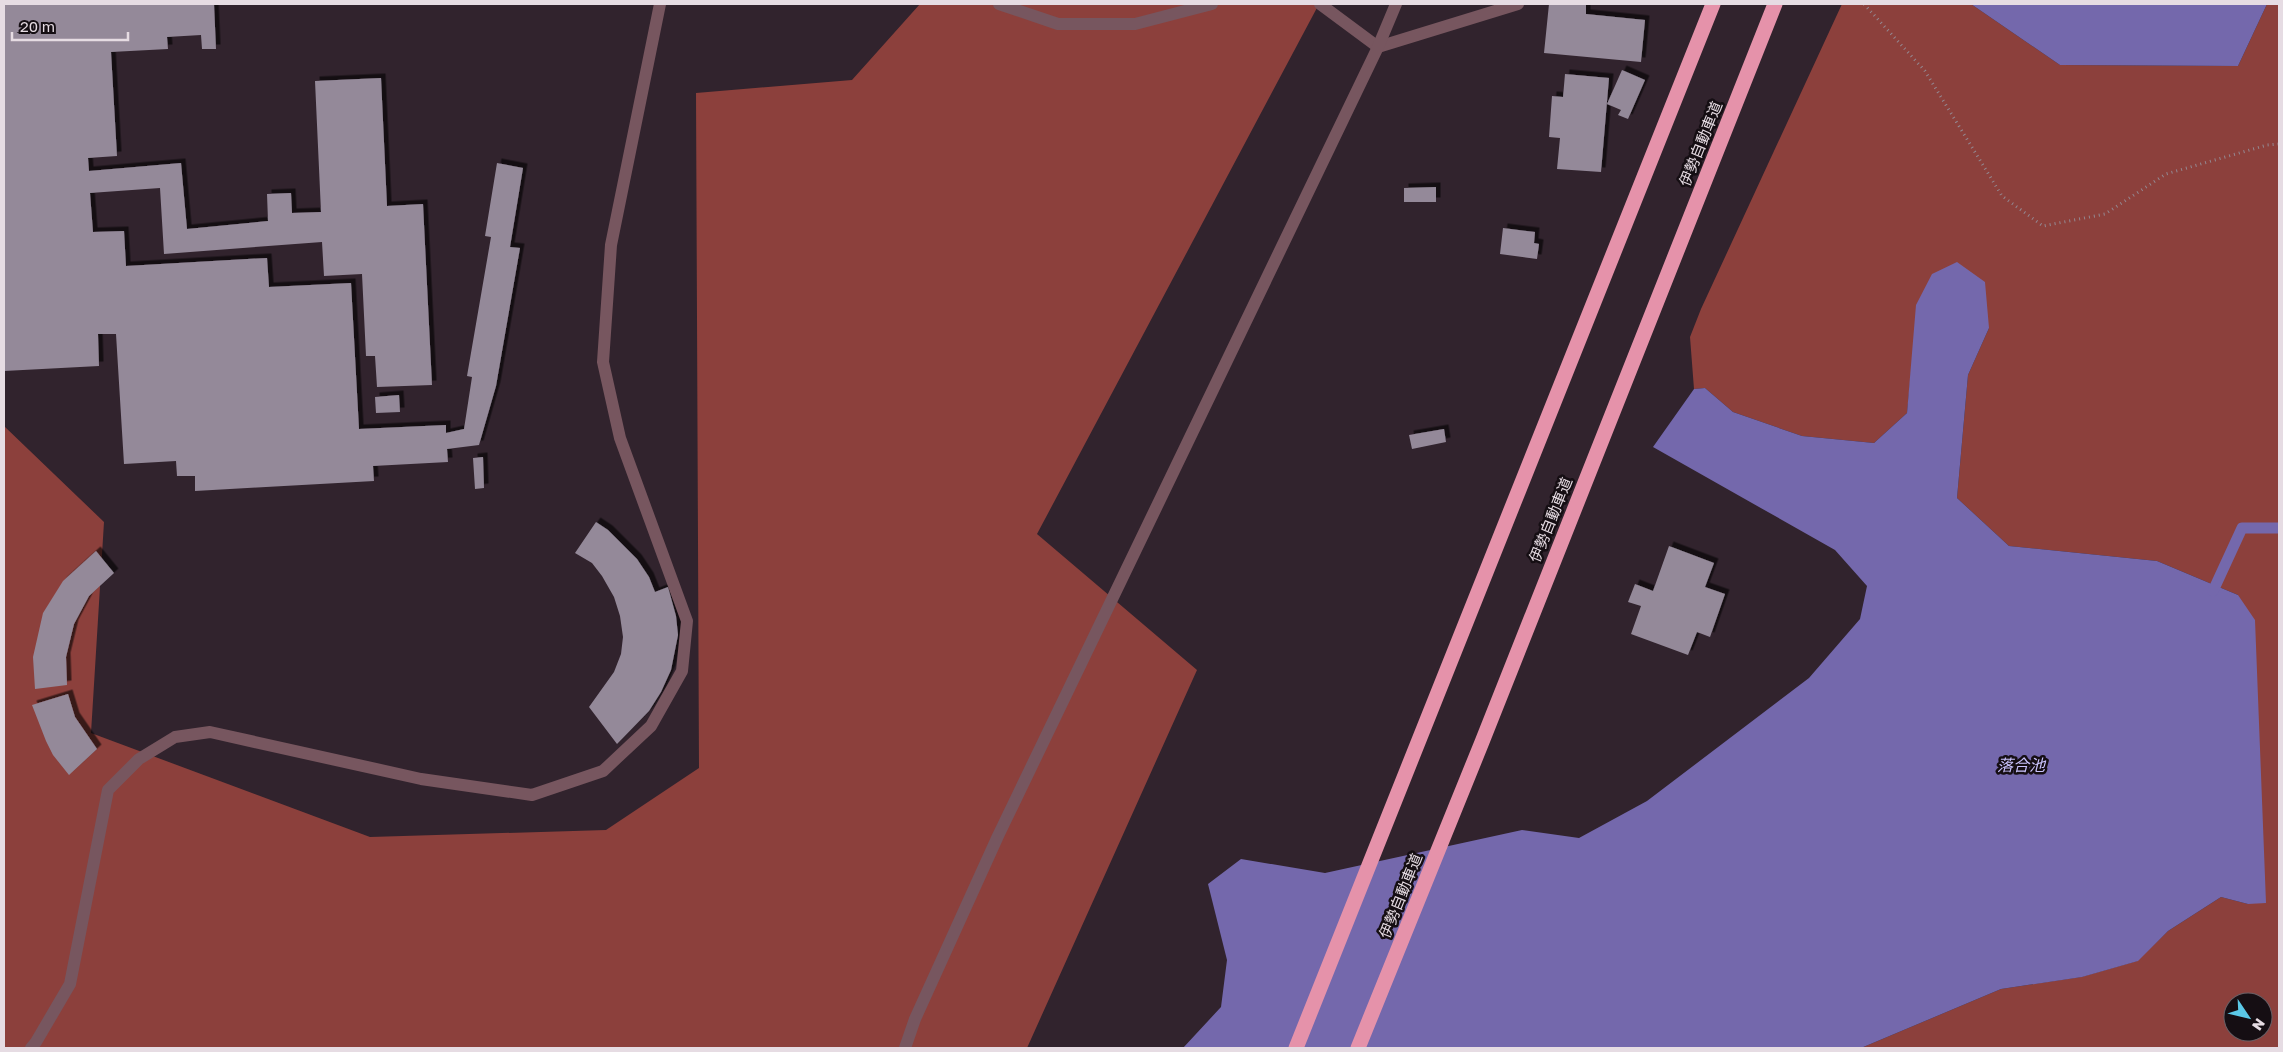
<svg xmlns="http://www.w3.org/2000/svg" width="2283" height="1052" font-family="'Golos Text','Noto Sans JP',sans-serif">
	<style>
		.forest { fill: #8c403c; fill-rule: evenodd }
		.water { fill: #7468ac }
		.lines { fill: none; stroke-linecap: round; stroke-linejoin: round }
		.stream { stroke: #7468ac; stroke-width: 11 }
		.building { fill: #948999; filter: url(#shadow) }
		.path { stroke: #948891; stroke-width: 3; stroke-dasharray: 1 4; stroke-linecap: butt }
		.service { stroke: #77565f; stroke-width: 12 }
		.minor { stroke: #77565f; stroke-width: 12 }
		.tertiary { stroke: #77565f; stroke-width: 12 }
		.motorway { stroke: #e592aa; stroke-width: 15 }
		.labels { text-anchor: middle; stroke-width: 5; stroke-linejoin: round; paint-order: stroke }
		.street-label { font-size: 15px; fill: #e6dce3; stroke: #150e13 }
		.water-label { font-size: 16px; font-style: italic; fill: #c9c2fc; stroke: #150e13 }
	</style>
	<defs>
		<filter id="shadow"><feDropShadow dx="4.5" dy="-4.5" stdDeviation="0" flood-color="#0009"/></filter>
	</defs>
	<rect width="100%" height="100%" fill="#31232d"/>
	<!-- forest -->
	<path class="forest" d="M 920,4 L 1319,4 L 1037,534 L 1197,670 L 1027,1048 L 4,1048 L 4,426 L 104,522 L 91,733 L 370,837 L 606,830 L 699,768 L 696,93 L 852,80 Z
		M 1842,4 L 1971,4 L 2060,65 L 2238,66 L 2267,4 L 2279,4 L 2279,1048 L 1861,1048 L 2001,989 L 2081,977 L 2137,961 L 2168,931 L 2221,897 L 2248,904 L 2238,595 L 2157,561 L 2009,546 L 1957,498 L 1968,375 L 1989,328 L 1912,363 L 1907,413 L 1874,443 L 1802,436 L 1733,412 L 1705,388 L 1694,389 L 1690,337 L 1701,309 ZM 2233,1002 L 2263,1002 L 2263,1032 L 2233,1032 Z"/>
	<!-- water -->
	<path class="water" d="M 1971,4 L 2267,4 L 2238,66 L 2060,65 Z
		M 1957,262 L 1985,282 L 1989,328 L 1968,375 L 1957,498 L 2009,546 L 2157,561 L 2238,595 L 2255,620 L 2266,903 L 2248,904 L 2221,897 L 2168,931 L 2138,961 L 2082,977 L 2001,989 L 1861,1048 L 1183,1048 L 1221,1007 L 1227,960 L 1208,884 L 1241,859 L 1325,873 L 1522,830 L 1579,838 L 1647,801 L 1809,678 L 1860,619 L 1867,586 L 1835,550 L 1653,447 L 1694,389 L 1705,388 L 1733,412 L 1802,436 L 1874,443 L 1907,413 L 1916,305 L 1932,274 Z"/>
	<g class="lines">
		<!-- stream -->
		<path class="stream" d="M 2213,591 L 2242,528 L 2279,528"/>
	</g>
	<!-- building -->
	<path class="building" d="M 4,4 L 214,4 L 216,49 L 202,49 L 201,35 L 167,37 L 168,49 L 111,52 L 117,156 L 88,158 L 89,171 L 181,163 L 187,229 L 268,221 L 267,194 L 291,193 L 292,213 L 321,212 L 315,81 L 381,78 L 387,206 L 423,204 L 432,385 L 377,387 L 375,356 L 366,356 L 362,274 L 324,276 L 322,242 L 164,254 L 160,188 L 90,193 L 93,232 L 124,231 L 126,266 L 267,258 L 269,287 L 351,283 L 359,429 L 446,425 L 446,433 L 464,429 L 472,377 L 467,376 L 491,237 L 485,236 L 497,163 L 523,168 L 510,247 L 520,248 L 496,386 L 479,445 L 447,449 L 448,462 L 373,466 L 374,481 L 195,491 L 195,476 L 177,476 L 176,461 L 124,464 L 116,334 L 98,334 L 99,366 L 4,371 Z
		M 1549,4 L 1586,4 L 1586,14 L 1645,20 L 1641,62 L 1544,53 Z
		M 1622,70 L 1645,80 L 1628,119 L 1618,115 L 1621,110 L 1607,104 Z
		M 1565,74 L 1609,78 L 1601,172 L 1557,169 L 1560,138 L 1549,137 L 1552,96 L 1563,97 Z
		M 1436,187 L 1436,202 L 1404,202 L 1404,188 Z
		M 1503,228 L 1535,232 L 1534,243 L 1539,244 L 1537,259 L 1500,254 Z
		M 399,395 L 400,412 L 376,413 L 375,397 Z
		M 1444,429 L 1446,442 L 1412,449 L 1409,435 Z
		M 483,457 L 484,488 L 475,489 L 473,458 Z
		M 596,522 L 608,530 L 637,559 L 649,577 L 655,592 L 668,587 L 676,616 L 678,635 L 671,670 L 661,692 L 649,711 L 617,744 L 589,707 L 614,672 L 621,654 L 623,637 L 620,616 L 614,597 L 602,576 L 592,563 L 575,553 Z
		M 1669,546 L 1714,563 L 1705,587 L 1725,594 L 1710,637 L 1697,632 L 1688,655 L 1631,634 L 1641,606 L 1628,602 L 1635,584 L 1653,591 Z
		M 96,551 L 114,573 L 89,596 L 74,624 L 66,657 L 67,685 L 35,689 L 33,657 L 43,613 L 63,581 Z
		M 68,694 L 75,717 L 97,749 L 69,775 L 53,755 L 46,741 L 32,705 Z"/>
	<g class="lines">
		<!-- path -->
		<path class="path" d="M 1864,4 L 1925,71 L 2002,196 L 2043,226 L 2105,214 L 2166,174 L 2267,145 L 2279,144"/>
		<!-- service -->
		<path class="service" d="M 31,1048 L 36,1042 L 70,984 L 108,790 L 139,759 L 175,737 L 210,732 L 421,779 L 532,795 L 603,771 L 651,726 L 682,671 L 687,621 L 620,438 L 603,362 L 611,245 L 660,4"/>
		<!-- minor -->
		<path class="minor" d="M 999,4 L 1058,24 L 1135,24 L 1212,4
			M 1320,4 L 1378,47 L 1518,4"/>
		<!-- tertiary -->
		<path class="tertiary" d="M 905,1048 L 915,1019 L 998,836 L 1378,47 L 1396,4"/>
		<!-- motorway -->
		<path class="motorway" d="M 1296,1048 L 1713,4
			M 1358,1048 L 1482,742 L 1775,4"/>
	</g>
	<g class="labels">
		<!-- street labels -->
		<g class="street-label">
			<text transform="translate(1701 144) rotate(-68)" y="5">伊勢自動車道</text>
			<text transform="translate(1551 520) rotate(-68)" y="5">伊勢自動車道</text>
			<text transform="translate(1401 896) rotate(-68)" y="5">伊勢自動車道</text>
		</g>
		<!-- water labels -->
		<g class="water-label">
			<text x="2021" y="771">落合池</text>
		</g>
	</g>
	<!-- border -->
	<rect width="2283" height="1052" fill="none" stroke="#e6dce3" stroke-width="10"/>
	<!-- north arrow -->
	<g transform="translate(2248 1017) rotate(125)"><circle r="24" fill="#150e13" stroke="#696066"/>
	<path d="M0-4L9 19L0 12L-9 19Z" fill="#5bc8e7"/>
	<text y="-8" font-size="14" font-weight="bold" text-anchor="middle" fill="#e6dce3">N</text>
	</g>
	<!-- scale -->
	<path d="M12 32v8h116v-8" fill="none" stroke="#e6dce3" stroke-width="2.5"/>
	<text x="20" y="32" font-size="15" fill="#e6dce3" stroke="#150e13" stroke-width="4" paint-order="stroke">20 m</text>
</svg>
